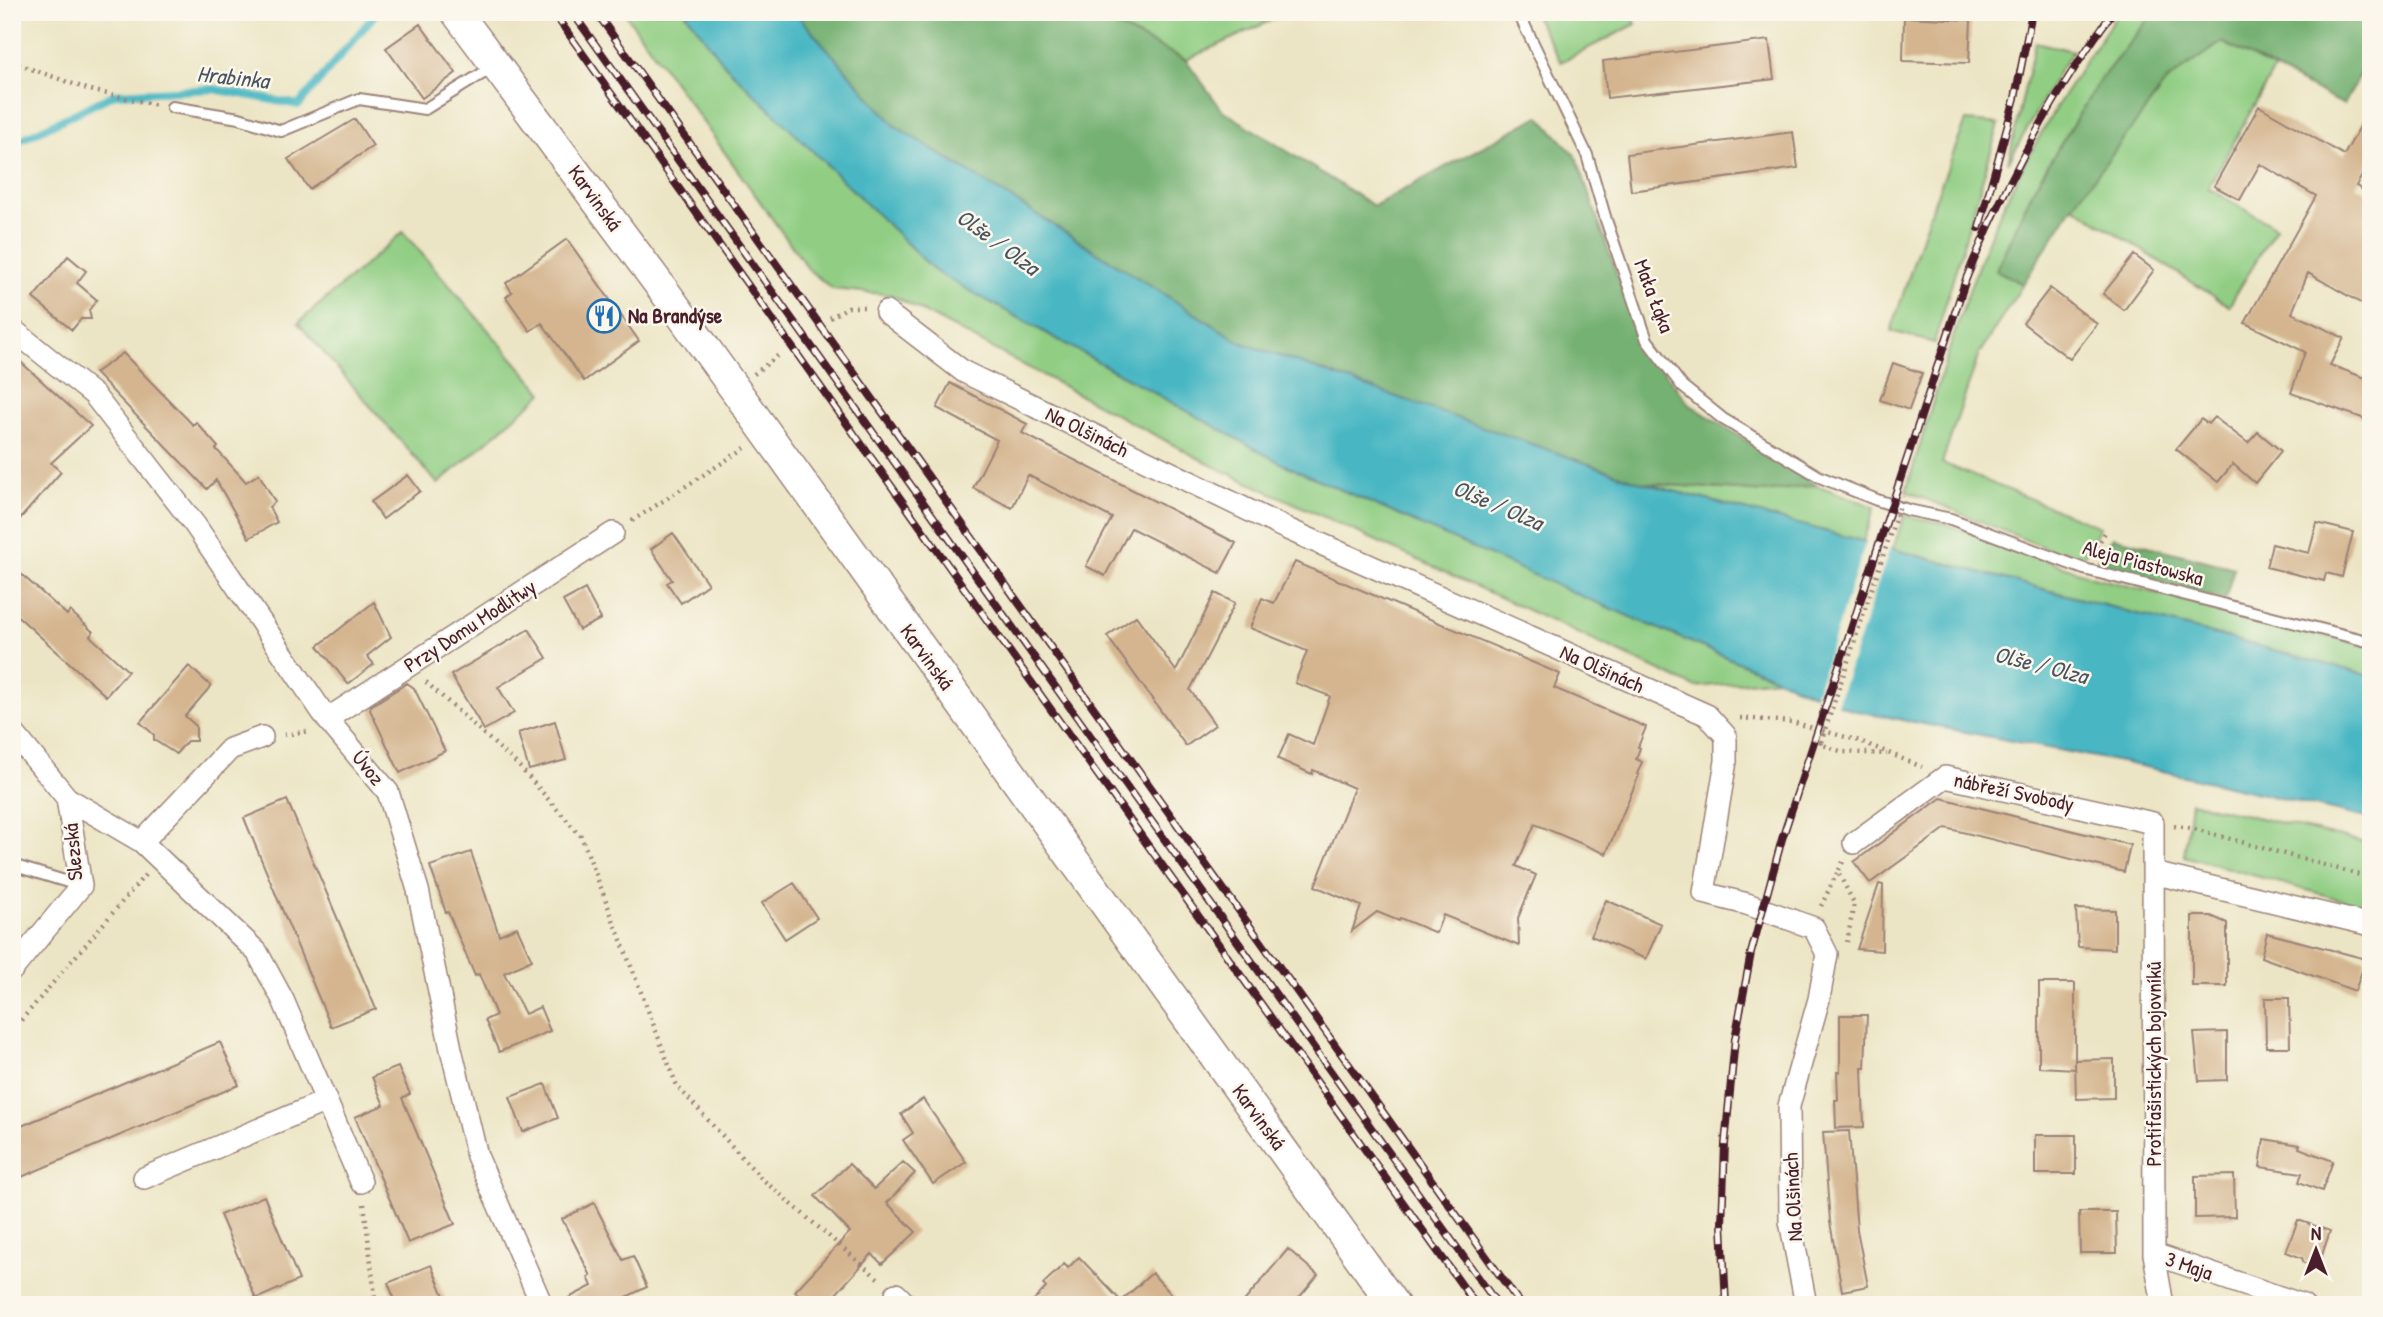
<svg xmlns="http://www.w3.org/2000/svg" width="2383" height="1317" font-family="'Patrick Hand',sans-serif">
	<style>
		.green { fill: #91ce84; stroke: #6e7658; stroke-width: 2 }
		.forest { fill: #74b172; stroke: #5f684e; stroke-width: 2 }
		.water { fill: #49b7c3; stroke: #4a6b77; stroke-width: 2 }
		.pier { fill: #ece5c5 }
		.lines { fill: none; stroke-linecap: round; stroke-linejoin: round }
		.stream { stroke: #49b7c3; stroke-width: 8 }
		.building { fill: #d4b58f }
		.service-casing { stroke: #9b8278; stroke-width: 14 }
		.minor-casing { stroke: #9b8278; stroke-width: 24 }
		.secondary-casing { stroke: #9b8278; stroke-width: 33 }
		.path { stroke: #9b8278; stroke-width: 4.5; stroke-dasharray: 2 5; stroke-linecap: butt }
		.service { stroke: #fff; stroke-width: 10 }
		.minor { stroke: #fff; stroke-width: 21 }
		.secondary { stroke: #fff; stroke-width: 30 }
		.rail-casing { stroke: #4a1f2b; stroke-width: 8 }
		.rail { stroke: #fbf7ec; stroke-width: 5; stroke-dasharray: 16; stroke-linecap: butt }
		.path-bridge { stroke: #9b8278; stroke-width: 4.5; stroke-dasharray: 2 5; stroke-linecap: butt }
		.labels { text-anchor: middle; stroke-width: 5; stroke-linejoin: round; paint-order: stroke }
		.street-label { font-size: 21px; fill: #4a1f2b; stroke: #fbf7ec }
		.poi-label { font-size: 21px; font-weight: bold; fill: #4a1f2b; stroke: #fbf7ec; text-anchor: start }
		.water-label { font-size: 23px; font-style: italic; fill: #4a5460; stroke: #fbf7ec }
	</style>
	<rect width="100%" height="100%" fill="#fbf7ec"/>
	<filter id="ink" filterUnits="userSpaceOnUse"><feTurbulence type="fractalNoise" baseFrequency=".0143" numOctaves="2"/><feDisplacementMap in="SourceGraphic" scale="14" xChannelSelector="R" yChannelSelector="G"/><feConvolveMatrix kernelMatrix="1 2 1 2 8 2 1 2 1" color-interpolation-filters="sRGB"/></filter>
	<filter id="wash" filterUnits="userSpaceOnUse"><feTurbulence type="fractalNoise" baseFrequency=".00686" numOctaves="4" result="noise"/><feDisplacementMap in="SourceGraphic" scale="28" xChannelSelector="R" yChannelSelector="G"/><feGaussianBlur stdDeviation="1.57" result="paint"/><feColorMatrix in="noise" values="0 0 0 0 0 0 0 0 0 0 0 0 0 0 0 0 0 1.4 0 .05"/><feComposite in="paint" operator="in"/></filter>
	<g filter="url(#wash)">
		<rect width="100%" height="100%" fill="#ece5c5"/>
		<!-- green -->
		<path class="green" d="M 624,12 L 685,12 L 726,66 L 936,272 L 1283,464 L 1579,595 L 1778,679 L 1695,687 L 1215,467 L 892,295 L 833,289 L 809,270 Z
			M 1088,12 L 1289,12 L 1186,60 Z
			M 1533,12 L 1631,12 L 1636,24 L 1561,62 Z
			M 2119,12 L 2154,12 L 2100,80 L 2034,188 L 1996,270 L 2023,284 L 1979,354 L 1942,463 L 2100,527 L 2080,562 L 1906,491 C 1930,413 1952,334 1981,258 C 2015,170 2065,89 2119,12 Z
			M 2035,42 L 2073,51 L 2059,71 L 2008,163 Z
			M 2222,42 L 2275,68 L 2208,188 L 2276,227 L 2229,306 L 2073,206 L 2167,81 Z
			M 1966,121 L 1999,124 L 1934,343 L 1891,331 L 1929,215 Z
			M 403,232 L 543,393 L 438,484 L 298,323 Z
			M 1643,483 L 1765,492 L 1816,485 L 1875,507 L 1863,541 Z
			M 1904,516 L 1944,523 L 2093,577 L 2371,647 L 2371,676 L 1893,549 Z
			M 2191,802 L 2371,844 L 2371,908 L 2184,856 Z"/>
		<!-- forest -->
		<path class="forest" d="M 795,12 L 1088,12 L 1186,60 L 1222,110 L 1374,206 L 1539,116 L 1576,156 L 1639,339 L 1689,404 L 1816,485 L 1765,492 L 1643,483 L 1242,343 L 895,126 Z
			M 2154,12 L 2371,12 L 2371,52 L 2344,105 L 2222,42 L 2167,81 L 2073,206 L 2023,284 L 1996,270 L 2034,188 L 2100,80 Z
			M 2113,537 L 2234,568 L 2225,600 L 2094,565 Z"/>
		<!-- water -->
		<path class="water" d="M 685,12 L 795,12 L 895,126 L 1242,343 L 1643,483 L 2371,676 L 2371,819 L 2141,766 L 1852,710 L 1579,595 L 1283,464 L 936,272 L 726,66 Z"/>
		<!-- pier -->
		<path class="pier" d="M 1867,539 L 1891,545 L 1836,707 L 1814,698 Z"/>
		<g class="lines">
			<!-- stream -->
			<path class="stream" d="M 12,144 L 115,94 L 214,89 L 299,105 L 377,12"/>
		</g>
		<g id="blocks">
			<!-- building -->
			<path class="building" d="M 1904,17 L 1971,20 L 1969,63 L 1903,61 Z
				M 420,24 L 456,73 L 422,98 L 386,48 Z
				M 1769,40 L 1774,79 L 1607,98 L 1603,61 Z
				M 2259,106 L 2344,155 L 2371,107 L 2371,160 L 2356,186 L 2371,194 L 2371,309 L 2308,273 L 2292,313 L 2344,338 L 2330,365 L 2371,380 L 2371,403 L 2365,419 L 2291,393 L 2305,352 L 2245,323 L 2316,196 L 2260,164 L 2240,200 L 2214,186 Z
				M 355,119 L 373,146 L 309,189 L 288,159 Z
				M 1793,132 L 1798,168 L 1631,191 L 1627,154 Z
				M 567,239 L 639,341 L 584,381 L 542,323 L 530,331 L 506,297 L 512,292 L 506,283 Z
				M 2134,255 L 2154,270 L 2124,310 L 2103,294 Z
				M 68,256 L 86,271 L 77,283 L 97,300 L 89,310 L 91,319 L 81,319 L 72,330 L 33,298 Z
				M 2050,288 L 2097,324 L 2070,359 L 2023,323 Z
				M 123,353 L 193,425 L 196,422 L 218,447 L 216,449 L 246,482 L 259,474 L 275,502 L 269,507 L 277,522 L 249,538 L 216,480 L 207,489 L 95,373 Z
				M 12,354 L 91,426 L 51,463 L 61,472 L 12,528 Z
				M 1893,363 L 1922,373 L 1909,410 L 1880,400 Z
				M 950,383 L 1027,424 L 1022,433 L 1236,543 L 1220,573 L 1131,528 L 1105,576 L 1086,566 L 1112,518 L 1028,475 L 1012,508 L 973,488 L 997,440 L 937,408 Z
				M 2214,417 L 2248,443 L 2258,432 L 2281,451 L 2255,483 L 2233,464 L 2218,482 L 2176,449 L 2201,419 L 2208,424 Z
				M 408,475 L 420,491 L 383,519 L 371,502 Z
				M 2317,523 L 2353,532 L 2342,577 L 2326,573 L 2324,581 L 2266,567 L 2272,544 L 2309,553 Z
				M 673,533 L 708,584 L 681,603 L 667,583 L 672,580 L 651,549 Z
				M 1295,562 L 1560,674 L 1554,688 L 1646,727 L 1638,747 L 1640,748 L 1636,759 L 1642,762 L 1637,774 L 1639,775 L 1606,854 L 1535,824 L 1516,866 L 1536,875 L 1518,918 L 1519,946 L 1443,915 L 1436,933 L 1400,918 L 1399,921 L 1377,912 L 1352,931 L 1361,906 L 1315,886 L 1354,788 L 1313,770 L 1312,774 L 1278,759 L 1289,734 L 1313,745 L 1330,696 L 1295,683 L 1307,651 L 1250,628 L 1262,598 L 1274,603 Z
				M 12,566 L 67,615 L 70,611 L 93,632 L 90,636 L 128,671 L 106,696 L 12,611 Z
				M 585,589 L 601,619 L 579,630 L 563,601 Z
				M 1215,593 L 1235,603 L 1190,690 L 1215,725 L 1186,746 L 1107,636 L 1136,616 L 1176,671 Z
				M 374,602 L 391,637 L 367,656 L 374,664 L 348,684 L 318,646 Z
				M 529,629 L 547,658 L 498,687 L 514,713 L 484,730 L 451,675 Z
				M 189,666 L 211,686 L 185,716 L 196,726 L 196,741 L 187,741 L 176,754 L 154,740 L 154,735 L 140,722 Z
				M 407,683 L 414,688 L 445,751 L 400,773 L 370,710 L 371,706 Z
				M 555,721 L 566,760 L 529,770 L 518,733 Z
				M 1941,798 L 2130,845 L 2124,872 L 1946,828 L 1870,883 L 1854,862 Z
				M 287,800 L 376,1009 L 331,1027 L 244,818 Z
				M 471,852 L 499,935 L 517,927 L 532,960 L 504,973 L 525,1014 L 540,1007 L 550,1031 L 499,1052 L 485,1020 L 496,1015 L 479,974 L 475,976 L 448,912 L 446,913 L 430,866 Z
				M 794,883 L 817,918 L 785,939 L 762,903 Z
				M 1879,884 L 1883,885 L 1882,951 L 1857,949 Z
				M 1606,900 L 1661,924 L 1646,959 L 1591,936 Z
				M 2076,909 L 2115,910 L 2115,949 L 2078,947 Z
				M 2192,916 L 2211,916 L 2227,923 L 2227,986 L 2192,986 Z
				M 2267,933 L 2366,959 L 2355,991 L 2261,957 Z
				M 2039,983 L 2075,983 L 2075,1069 L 2039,1067 Z
				M 2265,998 L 2289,998 L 2290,1047 L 2266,1047 Z
				M 1840,1015 L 1867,1015 L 1865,1068 L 1862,1068 L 1864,1127 L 1836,1128 L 1835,1100 L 1838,1100 L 1837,1072 L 1840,1072 Z
				M 2227,1032 L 2227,1080 L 2199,1081 L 2194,1033 Z
				M 220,1042 L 239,1085 L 12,1181 L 12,1130 Z
				M 2114,1059 L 2114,1098 L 2076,1099 L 2075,1060 Z
				M 398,1067 L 410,1094 L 402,1098 L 455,1224 L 408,1243 L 355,1117 L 384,1105 L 372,1077 Z
				M 545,1084 L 558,1118 L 523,1132 L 510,1097 Z
				M 923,1099 L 966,1162 L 933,1184 L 903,1140 L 913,1133 L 901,1114 Z
				M 1849,1131 L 1857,1230 L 1868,1286 L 1842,1291 L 1830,1222 L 1823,1132 Z
				M 2035,1135 L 2076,1135 L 2076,1174 L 2035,1174 Z
				M 2264,1139 L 2300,1145 L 2299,1148 L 2333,1161 L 2322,1191 L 2299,1182 L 2302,1173 L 2260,1167 Z
				M 903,1162 L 915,1173 L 887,1203 L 916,1232 L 882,1264 L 872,1254 L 826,1305 L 810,1305 L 795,1291 L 850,1232 L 815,1196 L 849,1164 L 874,1189 Z
				M 2234,1175 L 2235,1217 L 2195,1218 L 2195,1176 Z
				M 264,1196 L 299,1280 L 256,1299 L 220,1215 Z
				M 594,1203 L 623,1260 L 633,1256 L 647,1287 L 610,1305 L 555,1305 L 592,1286 L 588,1277 L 591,1276 L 562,1219 Z
				M 2079,1212 L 2116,1212 L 2117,1253 L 2080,1253 Z
				M 2298,1220 L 2330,1231 L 2318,1267 L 2304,1263 L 2302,1258 L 2286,1252 Z
				M 1288,1249 L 1318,1275 L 1293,1305 L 1241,1305 Z
				M 1079,1257 L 1121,1301 L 1152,1273 L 1181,1305 L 1029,1305 L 1046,1288 L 1043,1284 L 1064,1264 L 1068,1268 Z
				M 431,1265 L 448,1305 L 397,1305 L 388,1283 Z"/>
		</g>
	</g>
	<g filter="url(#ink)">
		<use href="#blocks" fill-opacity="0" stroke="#9b8278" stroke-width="2"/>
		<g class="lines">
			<defs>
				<path id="service" d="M 1518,12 L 1587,155 L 1606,220 L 1647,340 L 1682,386 L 1723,419 L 1820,477 L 1877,500 L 1908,510 L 1951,519 L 2084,569 L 2371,642
					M 172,107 L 239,118 L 281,131 L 359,99 L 425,109 L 493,67
					M 12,865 L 81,886"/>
				<path id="minor" d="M 886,312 L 964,372 L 1285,528 L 1707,715 L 1726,736 L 1726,761 L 1704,893 L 1747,904 L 1814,928 L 1827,954 L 1819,999 L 1789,1106 L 1790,1221 L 1806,1305
					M 12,329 L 94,395 L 195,525 L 327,719 L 388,792 L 418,890 L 451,1049 L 477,1156 L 542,1305
					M 327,719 L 613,533
					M 12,731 L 67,798 L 81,886 L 12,970
					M 67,798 L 142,842 L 257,952 L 283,1000 L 361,1182
					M 142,842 L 230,749 L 262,737
					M 1854,843 L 1945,777 L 2153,823 L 2154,1254 L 2163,1305
					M 2153,873 L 2371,925
					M 144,1178 L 326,1101
					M 2154,1254 L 2303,1305
					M 896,1294 L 907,1305"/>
				<path id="secondary" d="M 456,12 L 667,295 L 1394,1305"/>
			</defs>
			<!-- service casing -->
			<use href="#service" class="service-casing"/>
			<!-- minor casing -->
			<use href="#minor" class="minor-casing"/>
			<!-- secondary casing -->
			<use href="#secondary" class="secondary-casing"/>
			<!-- path -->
			<path class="path" d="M 12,62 L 90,90 L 157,105
				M 830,318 L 848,307 L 864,307
				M 754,374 L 780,354
				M 632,521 L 745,448
				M 2093,553 L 2106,531
				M 426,682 L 517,764 L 581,836 L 677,1086 L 761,1178 L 880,1280
				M 1740,718 L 1792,722 L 1860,741 L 1922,767
				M 284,735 L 310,731
				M 1821,742 L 1820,744 L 1843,752 L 1887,754
				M 2174,826 L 2191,828 L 2371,878
				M 1843,862 L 1838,872 L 1854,903 L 1847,942
				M 1821,906 L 1837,873
				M 12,1031 L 145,875
				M 364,1204 L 376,1305"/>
			<!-- service -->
			<use href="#service" class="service"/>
			<!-- minor -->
			<use href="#minor" class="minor"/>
			<!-- secondary -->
			<use href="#secondary" class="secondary"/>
			<defs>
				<path id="rail" d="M 553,12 L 1476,1305
					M 572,12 L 1498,1305
					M 596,12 L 1521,1305
					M 1979,228 L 2015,98 L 2032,12
					M 1726,1305 L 1722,1224 L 1725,1144 L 1735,1039 L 1751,953 L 1782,839 L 1966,279 C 2005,184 2052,95 2113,12"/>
			</defs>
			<!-- rail casing -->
			<use href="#rail" class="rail-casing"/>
			<!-- rail -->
			<use href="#rail" class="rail"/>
			<!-- path-bridge -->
			<path class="path-bridge" d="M 1821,742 L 1903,496"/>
		</g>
	</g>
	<!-- icons -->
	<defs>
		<symbol id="restaurant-ring" viewBox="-11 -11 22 22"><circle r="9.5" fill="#fbf7ec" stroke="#1f6fb2" stroke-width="1.5"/><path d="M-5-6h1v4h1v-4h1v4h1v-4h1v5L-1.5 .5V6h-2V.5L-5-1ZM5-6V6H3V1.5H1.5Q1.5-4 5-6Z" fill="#1f6fb2"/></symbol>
	</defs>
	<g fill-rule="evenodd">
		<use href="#restaurant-ring" x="585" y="297" width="38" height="38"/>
	</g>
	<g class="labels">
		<!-- street labels -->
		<g class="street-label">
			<text transform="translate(595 198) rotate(54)" y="7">Karvinská</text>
			<text transform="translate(1654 296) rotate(69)" y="7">Mała Łąka</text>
			<text transform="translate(1087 432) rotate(26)" y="7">Na Olšinách</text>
			<text transform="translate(2143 563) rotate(15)" y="7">Aleja Piastowska</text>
			<text transform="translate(470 626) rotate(-33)" y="7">Przy Domu Modlitwy</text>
			<text transform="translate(927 657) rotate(54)" y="7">Karvinská</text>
			<text transform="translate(1602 669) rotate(24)" y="7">Na Olšinách</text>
			<text transform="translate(368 768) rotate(51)" y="7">Úvoz</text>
			<text transform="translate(2014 792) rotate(12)" y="7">nábřeží Svobody</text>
			<text transform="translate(73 852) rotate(-95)" y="7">Slezská</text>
			<text transform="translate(2154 1064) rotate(-90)" y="7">Protifašistických bojovníků</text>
			<text transform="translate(1259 1117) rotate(54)" y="7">Karvinská</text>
			<text transform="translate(1793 1197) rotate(-93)" y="7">Na Olšinách</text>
			<text transform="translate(2189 1266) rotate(19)" y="7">3 Maja</text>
		</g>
		<!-- poi labels -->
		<g class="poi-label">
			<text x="628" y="323">Na Brandýse</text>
		</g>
		<!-- water labels -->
		<g class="water-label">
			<text transform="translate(233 77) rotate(6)" y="8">Hrabinka</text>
			<text transform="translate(998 242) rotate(36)" y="8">Olše / Olza</text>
			<text transform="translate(1498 505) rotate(23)" y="8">Olše / Olza</text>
			<text transform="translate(2041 665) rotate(14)" y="8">Olše / Olza</text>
		</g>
	</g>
	<!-- margin -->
	<rect width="2383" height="1317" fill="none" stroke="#fbf7ec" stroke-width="42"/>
	<!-- north arrow -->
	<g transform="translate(2316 1250)" stroke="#fbf7ec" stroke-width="5" paint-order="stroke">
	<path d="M0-5L12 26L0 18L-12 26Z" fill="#4a1f2b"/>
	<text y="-10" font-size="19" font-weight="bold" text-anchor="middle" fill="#4a1f2b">N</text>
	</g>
</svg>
